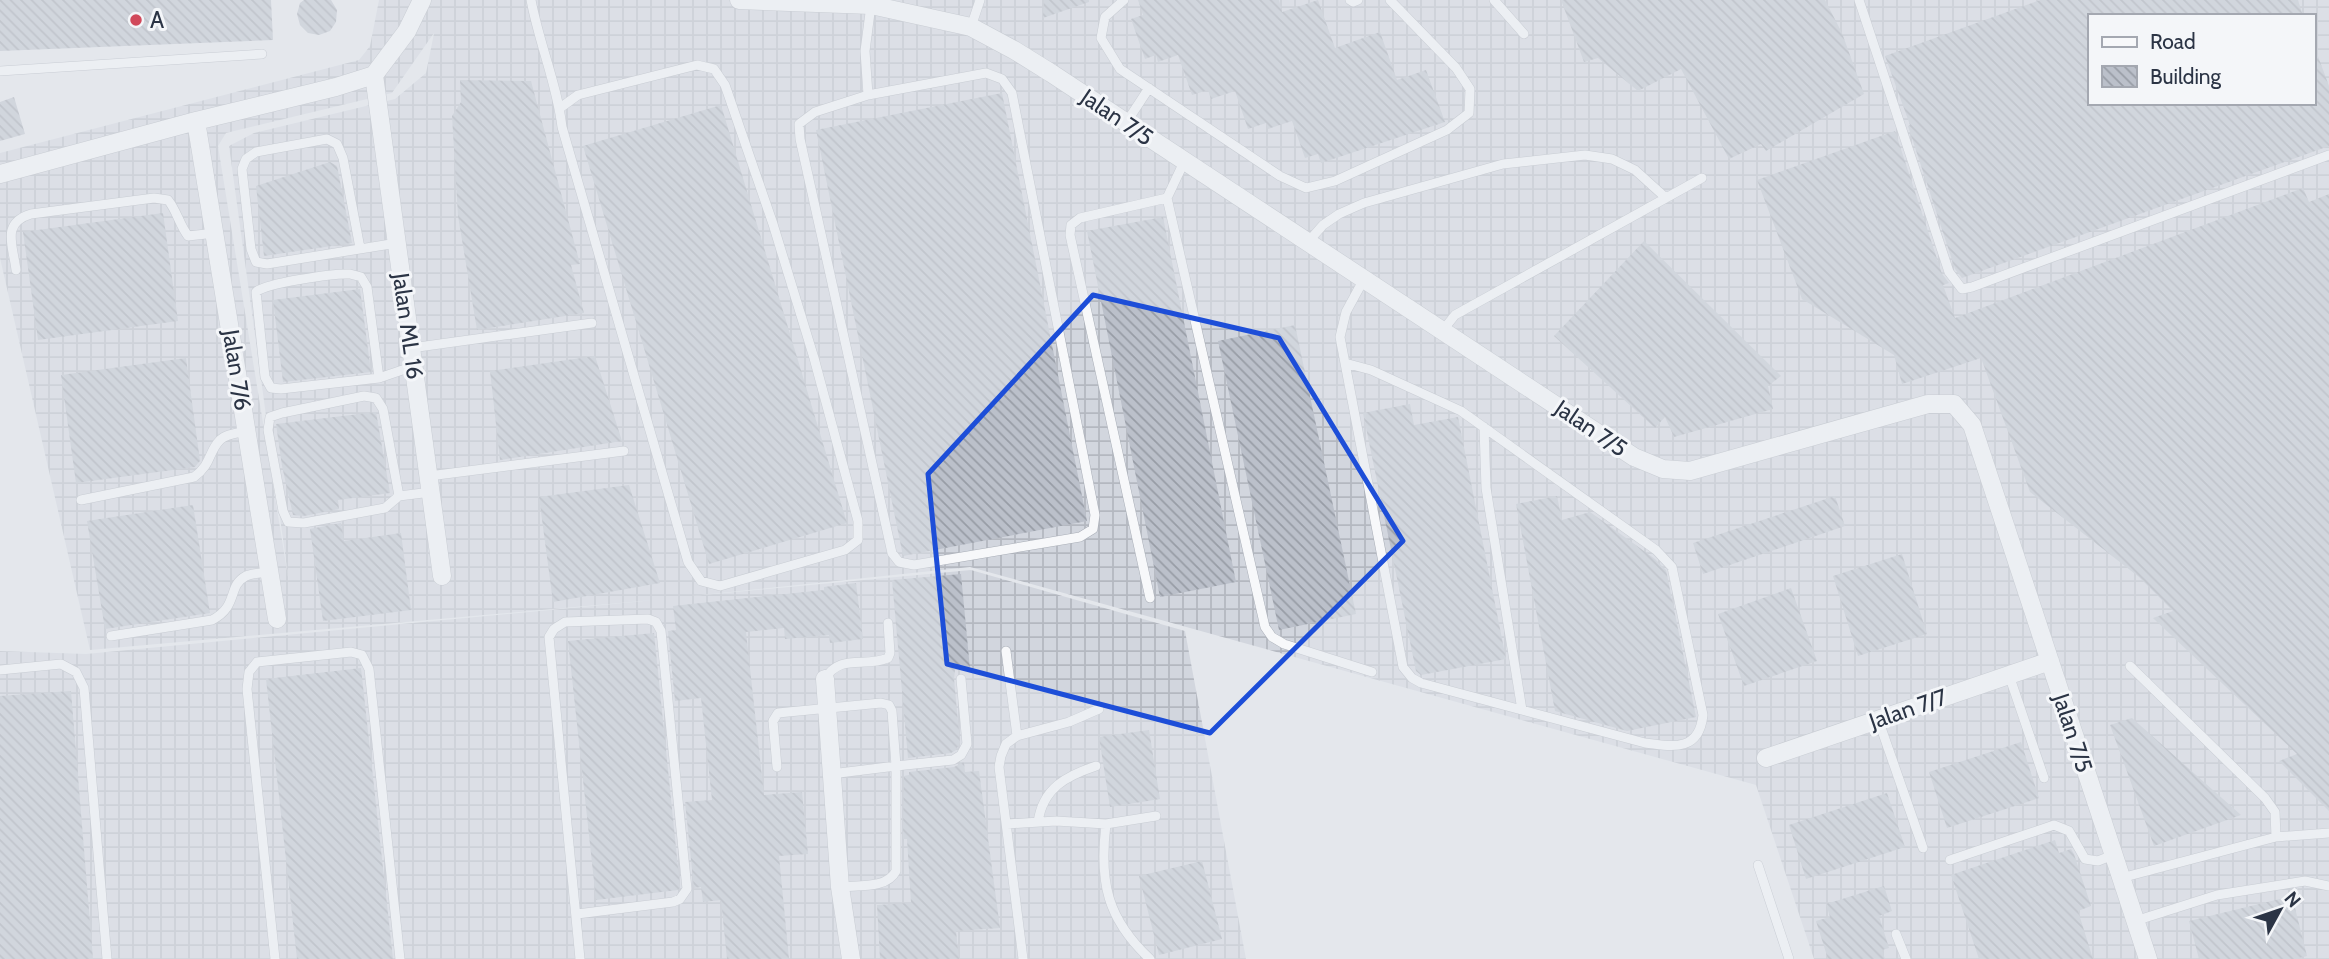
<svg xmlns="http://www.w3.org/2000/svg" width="2329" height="959" font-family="Cabin,sans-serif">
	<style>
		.industrial { fill: url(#industrial-grid); fill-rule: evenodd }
		.building { fill: url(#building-back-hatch) }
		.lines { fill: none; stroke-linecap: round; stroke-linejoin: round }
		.service-casing { stroke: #a9aeb7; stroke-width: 10 }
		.minor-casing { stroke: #a9aeb7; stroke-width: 19 }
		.service { stroke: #f7f8fa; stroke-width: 9 }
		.minor { stroke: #f7f8fa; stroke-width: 18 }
		.marked { fill: none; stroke: #1d4ed8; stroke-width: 5; stroke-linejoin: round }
		.poi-dot { fill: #d1495b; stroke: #f4f6f9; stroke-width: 2.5 }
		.labels { text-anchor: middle; stroke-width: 6; stroke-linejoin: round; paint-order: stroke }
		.poi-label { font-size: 23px; fill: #2b3445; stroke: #f4f6f9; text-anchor: start }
		.street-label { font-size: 23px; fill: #2b3445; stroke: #f4f6f9 }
	</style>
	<defs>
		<pattern id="industrial-grid" width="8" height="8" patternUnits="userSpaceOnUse" patternTransform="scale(1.75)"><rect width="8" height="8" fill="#d2d6de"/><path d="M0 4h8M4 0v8" fill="none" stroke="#b4b8c0"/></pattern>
		<pattern id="building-back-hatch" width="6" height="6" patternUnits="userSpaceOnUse" patternTransform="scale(1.75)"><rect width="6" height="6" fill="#bbc0ca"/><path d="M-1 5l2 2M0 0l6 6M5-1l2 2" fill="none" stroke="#989da6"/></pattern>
	</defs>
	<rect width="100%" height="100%" fill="#e4e7ec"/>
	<!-- industrial -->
	<path class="industrial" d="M 379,0 L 2329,0 L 2329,959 L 1814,959 L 1756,785 L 970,567 L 692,596 L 971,570 L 1185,631 L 1246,959 L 0,959 L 0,651 L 86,654 L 654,600 L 90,650 L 0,258 L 0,153 L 359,60 L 370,46 ZM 2089,16 L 2313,16 L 2313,103 L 2089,103 ZM 434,33 L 426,73 L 395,99 L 254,133 L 229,146 L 289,583 L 218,146 L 226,133 L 392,93 Z"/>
	<!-- building -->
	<path class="building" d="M 0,0 L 271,0 L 273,40 L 0,51 Z
		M 304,0 L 331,0 L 337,10 L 336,22 L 330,31 L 319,35 L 308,33 L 300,25 L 297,14 L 300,3 Z
		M 1044,0 L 1089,0 L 1089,2 L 1043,18 Z
		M 1138,0 L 1279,0 L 1282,12 L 1318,0 L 1335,48 L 1380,32 L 1397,80 L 1426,70 L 1445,122 L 1321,163 L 1318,154 L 1305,158 L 1292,121 L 1268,129 L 1266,123 L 1248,129 L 1235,91 L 1211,99 L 1208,90 L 1192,95 L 1178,55 L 1158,62 L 1156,55 L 1145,59 L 1131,19 L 1143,15 Z
		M 1561,0 L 1825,0 L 1842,33 L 1864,94 L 1766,151 L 1761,144 L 1729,159 L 1681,69 L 1638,91 L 1598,58 L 1584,62 Z
		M 2040,0 L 2298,0 L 2303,16 L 2089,16 L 2089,103 L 2313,103 L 2313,48 L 2315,48 L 2329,86 L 2329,146 L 1962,278 L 1955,269 L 1908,126 L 1910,125 L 1885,56 Z
		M 460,80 L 531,81 L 580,264 L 571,265 L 584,313 L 477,330 L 458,216 L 452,116 L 461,102 Z
		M 1002,93 L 1087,521 L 903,556 L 816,130 Z
		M 14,97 L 25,134 L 0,141 L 0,102 Z
		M 721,105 L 847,523 L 709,564 L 583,146 Z
		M 1895,131 L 1942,274 L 1949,283 L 1943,285 L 1955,318 L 2303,188 L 2309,202 L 2329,194 L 2329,811 L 2279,761 L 2297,754 L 2153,618 L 2173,611 L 2139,577 L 2030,492 L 1981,358 L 1902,384 L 1894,355 L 1802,299 L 1757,180 Z
		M 330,162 L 337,166 L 352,243 L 264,256 L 256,186 Z
		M 163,213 L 178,321 L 38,340 L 23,232 Z
		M 1163,217 L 1236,582 L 1160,597 L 1087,231 Z
		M 1644,241 L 1781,376 L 1768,386 L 1773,409 L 1674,437 L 1665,417 L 1655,428 L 1554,336 Z
		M 360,289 L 371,372 L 283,382 L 273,300 Z
		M 1295,325 L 1356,614 L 1279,630 L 1218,341 Z
		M 595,356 L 622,441 L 500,460 L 490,371 Z
		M 186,358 L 200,461 L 198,463 L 195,467 L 76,483 L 61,375 Z
		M 1410,404 L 1414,425 L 1458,417 L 1506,659 L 1421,675 L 1416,671 L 1363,413 Z
		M 376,412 L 390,493 L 338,500 L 339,509 L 304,516 L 293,515 L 282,466 L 276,424 Z
		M 629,485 L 660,583 L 553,602 L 539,497 Z
		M 1557,496 L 1562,520 L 1590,512 L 1655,559 L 1666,570 L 1696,717 L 1627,731 L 1555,711 L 1516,504 Z
		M 1835,496 L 1845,526 L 1703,574 L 1693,543 Z
		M 193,505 L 210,613 L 105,629 L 87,521 Z
		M 341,523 L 344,541 L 401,533 L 411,610 L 323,621 L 310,529 Z
		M 1902,554 L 1927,634 L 1858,656 L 1833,576 Z
		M 961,574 L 970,669 L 955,670 L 954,679 L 960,743 L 956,750 L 951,753 L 908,758 L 892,580 Z
		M 856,583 L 863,639 L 830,643 L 829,635 L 785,639 L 784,628 L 746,632 L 764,795 L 802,792 L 808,854 L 779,856 L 789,959 L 727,959 L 721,900 L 703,902 L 701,887 L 694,888 L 685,802 L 712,800 L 701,698 L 675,701 L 668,631 L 676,630 L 673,606 L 824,590 L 824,587 Z
		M 1791,588 L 1817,661 L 1744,686 L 1718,614 Z
		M 654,633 L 680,887 L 678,890 L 596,900 L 568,641 Z
		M 361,668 L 393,959 L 297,959 L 266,679 Z
		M 71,691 L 93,959 L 0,959 L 0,696 Z
		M 2132,718 L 2241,815 L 2154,846 L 2110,725 Z
		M 1149,730 L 1160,799 L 1110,807 L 1099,737 Z
		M 2021,742 L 2039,798 L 1947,828 L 1929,772 Z
		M 964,762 L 965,772 L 979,771 L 1000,928 L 956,931 L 959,959 L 880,959 L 877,905 L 911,903 L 907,839 L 903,839 L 904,776 L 909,775 L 909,772 L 954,767 Z
		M 1887,793 L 1905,847 L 1806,879 L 1789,825 Z
		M 2055,840 L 2059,853 L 2071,849 L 2074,854 L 2091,906 L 2078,911 L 2093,959 L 1979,959 L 1951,875 Z
		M 1202,861 L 1222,939 L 1159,955 L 1139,876 Z
		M 1884,886 L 1892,911 L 1879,916 L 1889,948 L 1882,950 L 1885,959 L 1828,959 L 1816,921 L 1830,917 L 1826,904 Z
		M 2292,896 L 2307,956 L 2296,959 L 2199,959 L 2189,921 Z"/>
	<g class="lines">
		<defs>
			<path id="service" d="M 531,0 C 539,43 557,84 562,127 L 688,562 L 701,581 L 720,586 L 845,550 L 858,540 L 858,521 L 814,358 L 773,224 L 725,85 L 714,69 L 697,65 L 578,95 L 560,108
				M 1124,0 L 1105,17 L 1101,38 L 1120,69 L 1280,176 L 1306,188 L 1335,181 L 1447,130 L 1469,113 L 1470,89 L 1456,68 L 1390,0
				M 1350,0 L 1353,2 L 1358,0
				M 1494,0 L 1524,34
				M 1859,0 L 1949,272 L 1962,289 L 1972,287 L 2329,155
				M 971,27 L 980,0
				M 0,71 L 262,54
				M 868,95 L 986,73 L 1002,79 L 1012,93 L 1095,515 L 1093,529 L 1080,537 L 914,565 L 899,562 L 892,553 L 800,139 L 799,124 L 815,112 L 868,95 L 865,51 L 871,5
				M 1126,123 L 1149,88
				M 1184,162 L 1167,198 L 1265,627 L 1272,637 L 1284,644 L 1372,672
				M 1308,242 L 1323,225 L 1339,214 L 1364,203 L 1503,164 L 1585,155 L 1612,159 L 1635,170 L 1666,198
				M 360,248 L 343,158 L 337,144 L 327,139 L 256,152 L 246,159 L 242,169 L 251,249 L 256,262 L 267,264 L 397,243
				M 16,270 C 13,245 1,223 31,214 L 154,198 L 168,200 C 177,211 179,224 188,236 L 215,233
				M 1443,330 L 1455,315 L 1702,178
				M 411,348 L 592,323
				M 1345,363 L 1371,370 L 1461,411 L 1656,550 L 1672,567 L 1703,715 C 1699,751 1675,747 1645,743 L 1421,683 L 1412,678 L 1403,667 L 1340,337 L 1346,312 L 1364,279
				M 379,378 L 367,287 L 361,277 C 358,276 354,275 350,274 C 335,273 266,283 256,292 L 265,377 L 271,388 L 281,389 L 379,378 L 414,366
				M 1484,427 L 1486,488 L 1522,710
				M 429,476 L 624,451
				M 399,496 L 383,409 L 376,398 L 364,396 L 282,413 L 270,417 L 268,430 L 283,511 L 288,522 L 304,523 L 385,508 L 399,496 L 431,492
				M 81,500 L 194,477 C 212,464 208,452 220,440 C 226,434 238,433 247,431
				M 1150,598 L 1070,235 L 1071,225 L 1080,218 L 1167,198
				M 111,636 L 212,620 C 239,606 227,586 246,576 C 253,573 262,573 269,572
				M 1006,651 L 1017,736
				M 2130,666 L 2265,798 L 2275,812 L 2276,837
				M 0,670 L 61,664 L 76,672 L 84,688 L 107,959
				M 2009,675 L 2044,778
				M 825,679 C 840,653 864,668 888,658 L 890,653 L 888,623
				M 1878,719 L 1923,848
				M 777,767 L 773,721 L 778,713 L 881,703 L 889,705 L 892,711 L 896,766 L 953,760 L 961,755 L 967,744 L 961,679
				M 831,774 L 896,766 L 896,871 C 887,889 858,885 840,887
				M 1038,822 C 1043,788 1066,776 1096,766
				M 1007,824 L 1056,821 L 1106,824 L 1156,816
				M 1106,824 C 1099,882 1107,919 1150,959
				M 1950,860 L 2054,825 L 2069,831 L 2085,859 L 2098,861 L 2113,855
				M 1758,865 L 1789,959
				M 2121,878 L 2276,837 L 2329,833
				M 577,914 L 673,902 L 680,899 L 687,889 L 661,631 L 656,622 L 648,619 L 565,622 L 554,629 L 549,637 L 580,959
				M 2135,921 L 2217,895 L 2305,881 L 2329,886
				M 1896,934 L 1906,959
				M 275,959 L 247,689 L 249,672 L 257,662 L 351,652 L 362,655 L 369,669 L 400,959
				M 1023,959 L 999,767 L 1001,756 L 1006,744 L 1017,736 L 1069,722 L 1099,709"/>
			<path id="minor" d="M 739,0 L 871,5 L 971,27 L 1014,50 L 1051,73 L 1634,457 L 1663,469 L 1690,471 L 1928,404 L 1954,404 L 1972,425 L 2148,959
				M 374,75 L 442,576
				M 196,121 L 277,619
				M 0,174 L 196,121 L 336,87 L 374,75 L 407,31 L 422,0
				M 825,679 L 840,887 L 851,959
				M 1766,758 L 2050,661"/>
		</defs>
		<!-- service casing -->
		<use href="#service" class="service-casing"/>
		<!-- minor casing -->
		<use href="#minor" class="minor-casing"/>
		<!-- service -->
		<use href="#service" class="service"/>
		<!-- minor -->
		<use href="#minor" class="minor"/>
	</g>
	<!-- marked area -->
	<path d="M0 0H2329V959H0ZM 1093,295 L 1279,338 L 1403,541 L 1210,733 L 947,664 L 928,474 Z" fill="#e4e7ec" fill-opacity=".55" fill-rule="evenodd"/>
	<path class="marked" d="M 1093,295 L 1279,338 L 1403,541 L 1210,733 L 947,664 L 928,474 Z"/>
	<!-- markers -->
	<circle class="poi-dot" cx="136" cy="20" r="7"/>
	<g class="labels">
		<!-- poi labels -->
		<g class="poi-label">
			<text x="150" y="28">A</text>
		</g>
		<!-- street labels -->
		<g class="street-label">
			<text transform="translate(1117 117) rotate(34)" y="8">Jalan 7/5</text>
			<text transform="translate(408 326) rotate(82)" y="8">Jalan ML 16</text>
			<text transform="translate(237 370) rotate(81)" y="8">Jalan 7/6</text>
			<text transform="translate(1591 428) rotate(34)" y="8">Jalan 7/5</text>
			<text transform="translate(1908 709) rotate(-19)" y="8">Jalan 7/7</text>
			<text transform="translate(2073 733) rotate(72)" y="8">Jalan 7/5</text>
		</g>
	</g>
	<!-- legend -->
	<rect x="2088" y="14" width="228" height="91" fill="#f4f6f9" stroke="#a4a8b1" stroke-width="2"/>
	<rect x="2102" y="37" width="35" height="10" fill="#f7f8fa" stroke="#a4a8b1" stroke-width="2"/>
	<text x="2150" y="49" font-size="21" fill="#2b3445">Road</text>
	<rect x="2102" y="66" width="35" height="21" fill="url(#building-back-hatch)" stroke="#a4a8b1" stroke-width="2"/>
	<text x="2150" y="84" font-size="21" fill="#2b3445">Building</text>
	<!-- north arrow -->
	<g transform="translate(2280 910) rotate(50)" stroke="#f4f6f9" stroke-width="5" paint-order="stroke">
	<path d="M0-5L12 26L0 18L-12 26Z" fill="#2b3445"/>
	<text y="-10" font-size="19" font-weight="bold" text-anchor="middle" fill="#2b3445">N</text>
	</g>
</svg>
